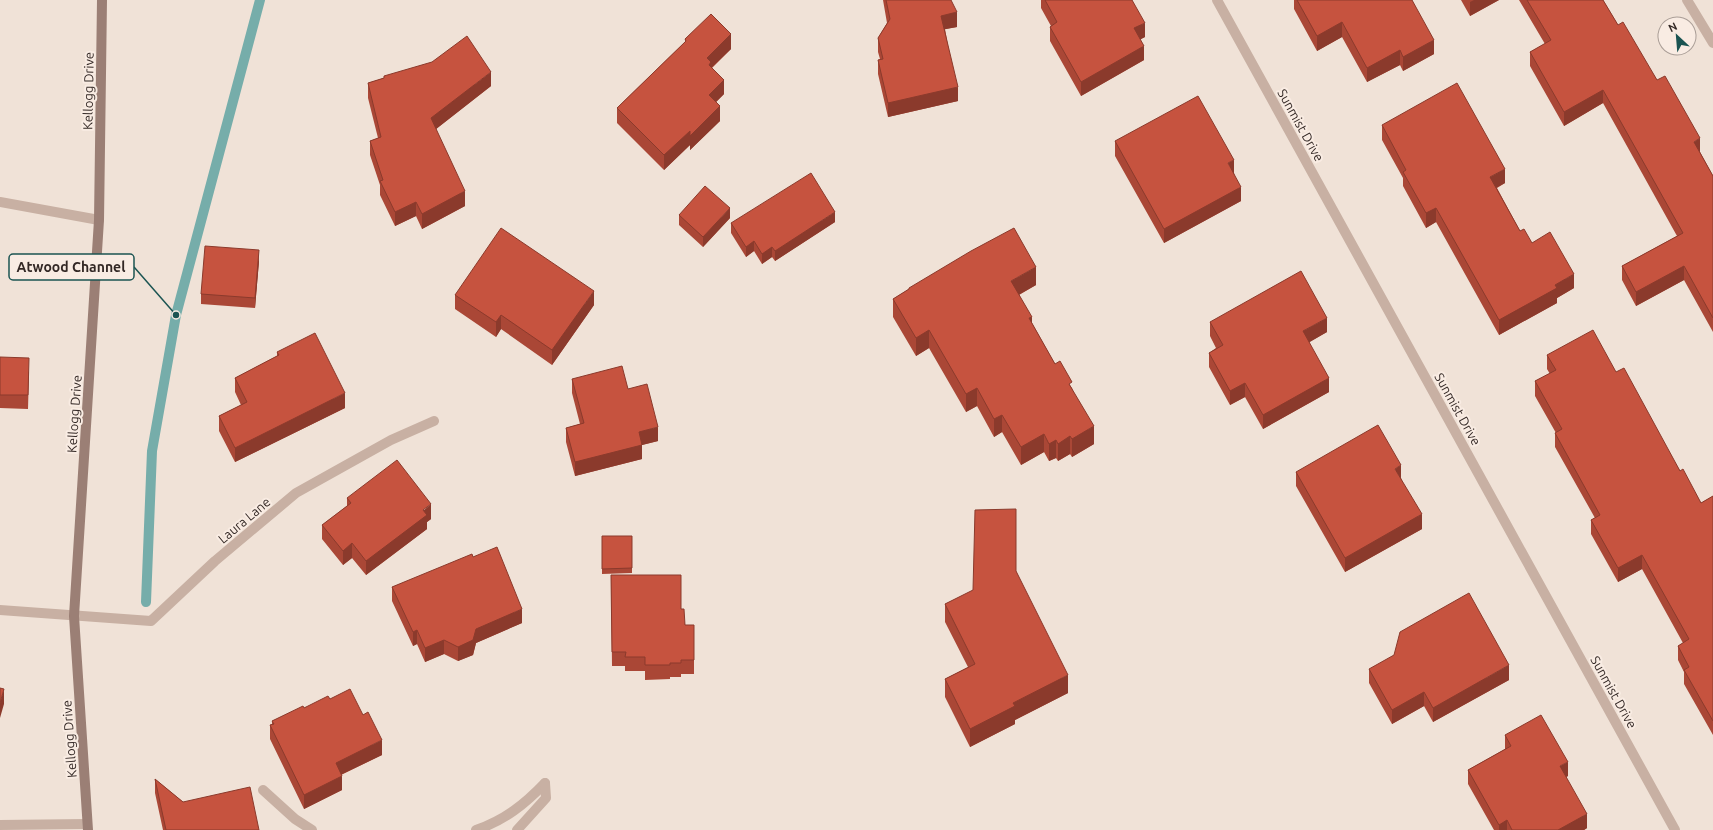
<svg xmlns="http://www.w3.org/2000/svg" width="1713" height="830" font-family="Ubuntu,sans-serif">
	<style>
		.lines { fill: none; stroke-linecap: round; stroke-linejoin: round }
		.stream { stroke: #76adaa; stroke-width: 10 }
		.lane { stroke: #c8b0a3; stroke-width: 10 }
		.street { stroke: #c8b0a3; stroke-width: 10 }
		.secondary { stroke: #9b7f75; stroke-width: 10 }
		.wall { fill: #aa4736 }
		.shaded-wall { fill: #8b3a2c }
		.building { fill: #c6533f; stroke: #8b3a2c }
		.labels { text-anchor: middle; stroke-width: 4; stroke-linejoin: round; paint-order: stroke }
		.street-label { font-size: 13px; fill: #332825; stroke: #f9ece3 }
		.leader { fill: none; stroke: #1b5452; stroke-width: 1.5 }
		.callout-dot { fill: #1b5452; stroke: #f9ece3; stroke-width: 1.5 }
		.callout { fill: #f9ece3; stroke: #1b5452; stroke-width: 1.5 }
		.callout-label { font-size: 14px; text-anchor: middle; font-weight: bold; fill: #332825 }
	</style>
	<rect width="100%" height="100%" fill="#f0e2d7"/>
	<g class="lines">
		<!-- stream -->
		<path class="stream" d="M 146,602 L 152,451 L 176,315 L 260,0"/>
		<!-- lane -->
		<path class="lane" d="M 263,790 L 295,819 L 312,830
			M 476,830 C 505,820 525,804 545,783"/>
		<!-- street -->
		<path class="street" d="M 1217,0 L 1675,830
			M 1687,0 L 1713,43
			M 0,202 L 99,220
			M 0,610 L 151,621 L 215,561 L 296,493 L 391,440 L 434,421
			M 0,825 L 87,824
			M 517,830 L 546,798 L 545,783"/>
		<!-- secondary -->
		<path class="secondary" d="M 88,830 L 74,616 L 99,220 L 102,0"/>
	</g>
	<!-- wall -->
	<path class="wall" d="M 883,0 L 951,0 L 957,27 L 945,29 L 958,101 L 888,117 L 878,74 L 878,60 L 880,59 L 878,52 L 878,38 L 887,23 Z
		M 1041,0 L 1132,0 L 1145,37 L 1140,39 L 1144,60 L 1081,96 L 1050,41 L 1050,27 L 1051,26 L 1041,8 Z
		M 1294,0 L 1412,0 L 1434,54 L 1403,71 L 1400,65 L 1367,82 L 1342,37 L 1317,51 L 1294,9 Z
		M 1461,0 L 1499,0 L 1470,16 Z
		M 1519,0 L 1603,0 L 1618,25 L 1657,80 L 1700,152 L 1713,176 L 1713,332 L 1684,280 L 1636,306 L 1622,280 L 1622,266 L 1677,236 L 1603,103 L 1564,126 L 1530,66 L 1530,52 L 1545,44 Z
		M 685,39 L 731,49 L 712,68 L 724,94 L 716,102 L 720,121 L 690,150 L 690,145 L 664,170 L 617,123 L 617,108 L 685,42 Z
		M 384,76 L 491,86 L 436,129 L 465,206 L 422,229 L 416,216 L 395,226 L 380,195 L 380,185 L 370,155 L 370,141 L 378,138 L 368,98 L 368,83 L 384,78 Z
		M 1382,125 L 1505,183 L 1497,188 L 1520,231 L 1574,288 L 1557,298 L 1557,303 L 1499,335 L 1436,222 L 1426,228 L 1403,186 L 1403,178 L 1382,140 Z
		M 1115,141 L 1234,173 L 1241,201 L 1164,243 L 1115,156 Z
		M 679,215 L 730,218 L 703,247 L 679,225 Z
		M 835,222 L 775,261 L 772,257 L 762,264 L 754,251 L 746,257 L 731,233 L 731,223 Z
		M 259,261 L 255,308 L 201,304 L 201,294 Z
		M 1036,285 L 1019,295 L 1032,323 L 1055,364 L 1072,388 L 1094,444 L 1072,457 L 1070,454 L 1058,461 L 1056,458 L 1049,461 L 1044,452 L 1021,465 L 1002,432 L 994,437 L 977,406 L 966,412 L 929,348 L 916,356 L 893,317 L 893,299 L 909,289 L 909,288 Z
		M 455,295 L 594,305 L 552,365 L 501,329 L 496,337 L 455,309 Z
		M 1210,322 L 1327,332 L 1309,342 L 1329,392 L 1263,429 L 1245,397 L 1230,405 L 1209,367 L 1209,353 L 1216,348 L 1210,336 Z
		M 277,352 L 345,408 L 235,462 L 219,431 L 219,416 L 241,405 L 235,392 L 235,378 L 277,356 Z
		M 1547,355 L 1616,372 L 1701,503 L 1713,496 L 1713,735 L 1684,684 L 1684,672 L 1678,660 L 1678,646 L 1683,643 L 1642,569 L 1618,582 L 1591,534 L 1591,520 L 1595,518 L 1555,447 L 1555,433 L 1556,433 L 1535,396 L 1535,381 L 1550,374 L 1547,369 Z
		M 0,357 L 29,372 L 28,409 L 0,408 Z
		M 572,379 L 628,389 L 658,441 L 642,445 L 642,459 L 575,476 L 566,442 L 566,428 L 580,424 L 572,393 Z
		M 1296,472 L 1401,478 L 1422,529 L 1345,572 L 1296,486 Z
		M 347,498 L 431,519 L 427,522 L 427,529 L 366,575 L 352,558 L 343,565 L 322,539 L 322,525 L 347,506 Z
		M 602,536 L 632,536 L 632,573 L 602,574 Z
		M 473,557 L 522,623 L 476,643 L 473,655 L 458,661 L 444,654 L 425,662 L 417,644 L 413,646 L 392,601 L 392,587 Z
		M 1016,571 L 1068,693 L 1015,720 L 1015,724 L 970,747 L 945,697 L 945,679 L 968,667 L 945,622 L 945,604 Z
		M 611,575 L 681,609 L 685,625 L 694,625 L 694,674 L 681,674 L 681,677 L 670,677 L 670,679 L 645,680 L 645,671 L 625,671 L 625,666 L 612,666 Z
		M 1369,669 L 1509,680 L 1433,722 L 1424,706 L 1392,724 L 1369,683 Z
		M 330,699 L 382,755 L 341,775 L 342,790 L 304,809 L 270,739 L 270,725 L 272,724 L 272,721 L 304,708 Z
		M 1505,735 L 1568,776 L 1566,777 L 1587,828 L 1584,830 L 1494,830 L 1468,784 L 1468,770 L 1505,749 Z
		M 155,779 L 183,802 L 259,830 L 163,830 L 155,793 Z"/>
	<!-- shaded-wall -->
	<path class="shaded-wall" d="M 1474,0 L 1499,0 L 1470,16 L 1470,2 Z
		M 957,12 L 957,27 L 941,30 L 941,16 Z
		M 1342,22 L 1342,37 L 1317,51 L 1317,36 Z
		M 1145,23 L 1145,37 L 1134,43 L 1134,28 Z
		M 731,34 L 731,49 L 711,68 L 711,77 L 707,58 Z
		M 1434,40 L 1434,54 L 1403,71 L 1403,57 Z
		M 1144,46 L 1144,60 L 1081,96 L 1081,82 Z
		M 1400,50 L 1400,65 L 1367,82 L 1367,68 Z
		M 491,72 L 491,86 L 431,133 L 431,118 Z
		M 724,80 L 724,94 L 709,109 L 709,95 Z
		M 958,87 L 958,101 L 888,117 L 888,103 Z
		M 1603,90 L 1603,103 L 1564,126 L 1564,112 Z
		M 720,106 L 720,121 L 690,150 L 690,136 Z
		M 690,131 L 690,145 L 664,170 L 664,155 Z
		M 1700,138 L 1700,152 L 1694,156 L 1694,142 Z
		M 1234,160 L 1234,175 L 1228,163 Z
		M 1505,169 L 1505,183 L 1490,191 L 1490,177 Z
		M 1241,187 L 1241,201 L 1164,243 L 1164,229 Z
		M 465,191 L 465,206 L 422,229 L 422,214 Z
		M 416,202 L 416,216 L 395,226 L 395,212 Z
		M 730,208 L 730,218 L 703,247 L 703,237 Z
		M 1436,208 L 1436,222 L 1426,228 L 1426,213 Z
		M 835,212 L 835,222 L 775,261 L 775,251 Z
		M 754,241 L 754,251 L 746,257 L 746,247 Z
		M 772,247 L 772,257 L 762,264 L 762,254 Z
		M 259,250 L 259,261 L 255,308 L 255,298 Z
		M 1684,266 L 1684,280 L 1636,306 L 1636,292 Z
		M 1036,267 L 1036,285 L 1011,299 L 1011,281 Z
		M 1574,274 L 1574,288 L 1557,298 L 1557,303 L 1499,335 L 1499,320 L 1555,285 Z
		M 594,291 L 594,305 L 552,365 L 552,350 Z
		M 501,315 L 501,329 L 496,337 L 496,322 Z
		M 1032,317 L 1032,335 L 1029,318 Z
		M 1327,318 L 1327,332 L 1303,346 L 1303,331 Z
		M 929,330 L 929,348 L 916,356 L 916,338 Z
		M 1329,378 L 1329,392 L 1263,429 L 1263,415 Z
		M 1245,383 L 1245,397 L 1230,405 L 1230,391 Z
		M 977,388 L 977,406 L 966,412 L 966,394 Z
		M 345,393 L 345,408 L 235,462 L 235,448 Z
		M 1002,415 L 1002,432 L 994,437 L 994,419 Z
		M 1094,426 L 1094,444 L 1072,457 L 1072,439 Z
		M 658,427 L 658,441 L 642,445 L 642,459 L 575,476 L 575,462 L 639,432 Z
		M 1044,434 L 1044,452 L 1021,465 L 1021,447 Z
		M 1070,436 L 1070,454 L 1058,461 L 1058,444 Z
		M 1056,440 L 1056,458 L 1049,461 L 1049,444 Z
		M 1401,465 L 1401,480 L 1395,469 Z
		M 431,504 L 431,519 L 427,522 L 427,529 L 366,575 L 366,561 Z
		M 1422,514 L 1422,529 L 1345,572 L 1345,558 Z
		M 352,543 L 352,558 L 343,565 L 343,551 Z
		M 1642,555 L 1642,569 L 1618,582 L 1618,568 Z
		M 522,609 L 522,623 L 476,643 L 473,655 L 458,661 L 458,647 L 476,629 Z
		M 417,630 L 417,644 L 413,646 L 413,632 Z
		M 444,640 L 444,654 L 425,662 L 425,648 Z
		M 1509,665 L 1509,680 L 1433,722 L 1433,708 Z
		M 1068,675 L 1068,693 L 1015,720 L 1015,724 L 970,747 L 970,729 L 1013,703 Z
		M 4,689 L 4,704 L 0,718 L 0,703 Z
		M 1424,692 L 1424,706 L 1392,724 L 1392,710 Z
		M 382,740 L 382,755 L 336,777 L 336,763 Z
		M 1568,762 L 1568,776 L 1560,780 L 1560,766 Z
		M 342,776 L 342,790 L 304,809 L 304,795 Z
		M 1587,814 L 1587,828 L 1584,830 L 1558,830 Z
		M 1507,820 L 1507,830 L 1499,830 L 1499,825 Z"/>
	<!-- building -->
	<path class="building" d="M 886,0 L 951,0 L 957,12 L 941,16 L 958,87 L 888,103 L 878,60 L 883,59 L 878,38 L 890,19 Z
		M 1045,0 L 1132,0 L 1145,23 L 1134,28 L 1144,46 L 1081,82 L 1050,27 L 1057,22 Z
		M 1297,0 L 1412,0 L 1434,40 L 1403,57 L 1400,50 L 1367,68 L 1342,22 L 1317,36 Z
		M 1527,0 L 1603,0 L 1618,25 L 1623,22 L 1657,80 L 1665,76 L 1700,138 L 1694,142 L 1713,176 L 1713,318 L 1684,266 L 1636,292 L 1622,266 L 1683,233 L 1603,90 L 1564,112 L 1530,52 L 1551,40 Z
		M 711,14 L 731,34 L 707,58 L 711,62 L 709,65 L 724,80 L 709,95 L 720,106 L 690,136 L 690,131 L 664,155 L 617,108 L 686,41 L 685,39 Z
		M 467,36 L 491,72 L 431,118 L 465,191 L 422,214 L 416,202 L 395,212 L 380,181 L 383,180 L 370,141 L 381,137 L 368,83 L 384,78 L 384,76 L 432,62 Z
		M 1457,83 L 1505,169 L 1490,177 L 1520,231 L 1524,229 L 1532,243 L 1550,232 L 1574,274 L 1555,285 L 1557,288 L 1499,320 L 1436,208 L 1426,213 L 1403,172 L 1406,170 L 1382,125 Z
		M 1198,96 L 1234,160 L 1228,163 L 1241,187 L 1164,229 L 1115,141 Z
		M 811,173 L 835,212 L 775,251 L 772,247 L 762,254 L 754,241 L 746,247 L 731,223 Z
		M 705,186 L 730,208 L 703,237 L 679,215 Z
		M 501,228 L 594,291 L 552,350 L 501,315 L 496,322 L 455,295 Z
		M 1014,228 L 1036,267 L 1011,281 L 1032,317 L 1029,318 L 1055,364 L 1060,361 L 1072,382 L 1069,384 L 1094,426 L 1072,439 L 1070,436 L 1058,444 L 1056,440 L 1049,444 L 1044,434 L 1021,447 L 1002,415 L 994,419 L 977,388 L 966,394 L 929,330 L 916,338 L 893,299 L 909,289 L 909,288 L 971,251 Z
		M 205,246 L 259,250 L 255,298 L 201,294 Z
		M 1301,271 L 1327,318 L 1303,331 L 1329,378 L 1263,415 L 1245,383 L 1230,391 L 1209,353 L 1223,345 L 1210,322 Z
		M 1593,330 L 1616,372 L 1624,368 L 1680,471 L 1683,469 L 1701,503 L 1713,496 L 1713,721 L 1684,670 L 1689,667 L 1678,646 L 1689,639 L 1642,555 L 1618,568 L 1591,520 L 1600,515 L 1555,433 L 1562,429 L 1535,381 L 1556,370 L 1547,355 Z
		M 315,333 L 345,393 L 235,448 L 219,416 L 247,402 L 235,378 L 279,355 L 277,352 Z
		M 0,357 L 29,358 L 28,395 L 0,395 Z
		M 622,366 L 628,389 L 647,384 L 658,427 L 639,432 L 642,445 L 575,462 L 566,428 L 584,423 L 572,379 Z
		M 1378,425 L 1401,465 L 1395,469 L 1422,514 L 1345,558 L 1296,472 Z
		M 397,460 L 431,504 L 423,510 L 427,515 L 366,561 L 352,543 L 343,551 L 322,525 L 351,503 L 347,498 Z
		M 1016,509 L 1016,571 L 1068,675 L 1013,703 L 1015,706 L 970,729 L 945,679 L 975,664 L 945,604 L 973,590 L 975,510 Z
		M 602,536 L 632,536 L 632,568 L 602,569 Z
		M 497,547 L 522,609 L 476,629 L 473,640 L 458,647 L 444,640 L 425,648 L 417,630 L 413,632 L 392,587 L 472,554 L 473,557 Z
		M 611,575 L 681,575 L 681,609 L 684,609 L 685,625 L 694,625 L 694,660 L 681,660 L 681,663 L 670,663 L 670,665 L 645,665 L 645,657 L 625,657 L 626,652 L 612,652 Z
		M 1469,593 L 1509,665 L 1433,708 L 1424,692 L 1392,710 L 1369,669 L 1394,655 L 1400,632 Z
		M 0,688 L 4,689 L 0,703 Z
		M 350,689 L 363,715 L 368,712 L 382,740 L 336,763 L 342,776 L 304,795 L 270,725 L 274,724 L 272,721 L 303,706 L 304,708 L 328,696 L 330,699 Z
		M 1541,715 L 1568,762 L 1560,766 L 1587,814 L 1558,830 L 1512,830 L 1507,820 L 1499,825 L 1468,770 L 1511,746 L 1505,735 Z
		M 155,779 L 183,802 L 250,787 L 259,830 L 166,830 Z"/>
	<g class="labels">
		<!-- street labels -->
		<g class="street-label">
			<text transform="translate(88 91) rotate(-89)" y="5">Kellogg Drive</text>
			<text transform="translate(1301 125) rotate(61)" y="5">Sunmist Drive</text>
			<text transform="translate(1458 409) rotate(61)" y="5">Sunmist Drive</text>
			<text transform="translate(74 414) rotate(-86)" y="5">Kellogg Drive</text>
			<text transform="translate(244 520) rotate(-40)" y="5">Laura Lane</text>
			<text transform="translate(1614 692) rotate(61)" y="5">Sunmist Drive</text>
			<text transform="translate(69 739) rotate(-94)" y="5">Kellogg Drive</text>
		</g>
	</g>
	<!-- callouts -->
	<path class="leader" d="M176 315L134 267"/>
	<circle class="callout-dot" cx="176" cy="315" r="4"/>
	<rect class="callout" x="9" y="254" width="125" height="26" rx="4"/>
	<g class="callout-label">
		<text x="71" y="272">Atwood Channel</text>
	</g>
	<!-- north arrow -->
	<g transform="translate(1677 36) rotate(334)"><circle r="19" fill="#f9ece3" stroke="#aa9e97"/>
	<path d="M0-3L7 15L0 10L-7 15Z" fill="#1b5452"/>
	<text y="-6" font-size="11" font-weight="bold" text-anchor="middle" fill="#332825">N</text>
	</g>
</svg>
